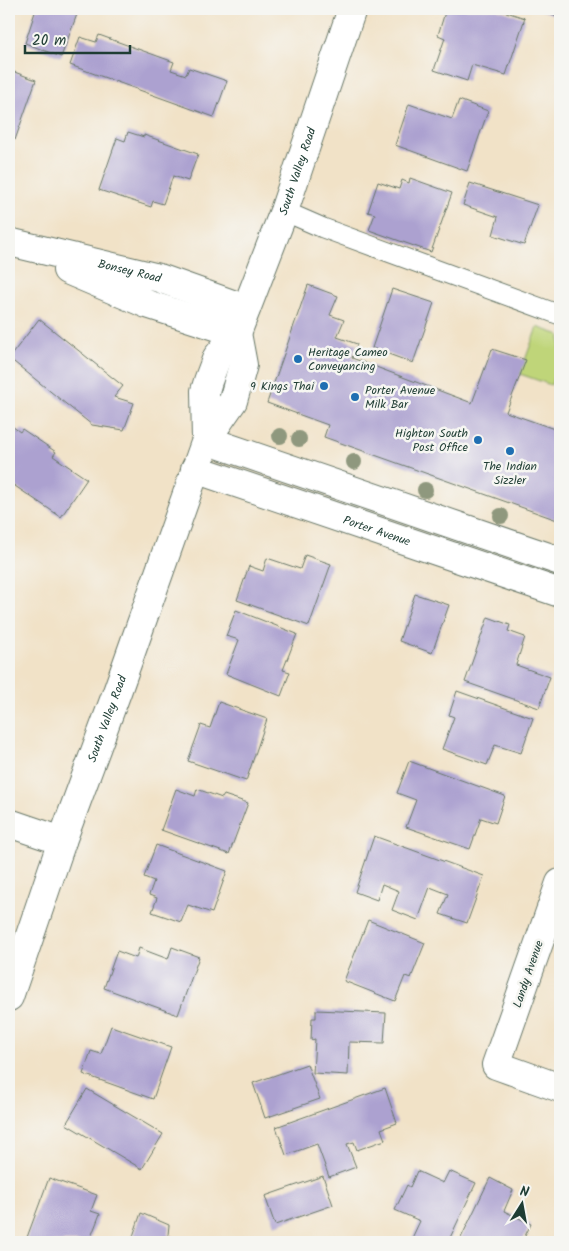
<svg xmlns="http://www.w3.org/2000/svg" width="569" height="1251" font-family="Kalam,sans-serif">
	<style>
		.green { fill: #bfd579; stroke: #6f8956 }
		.building { fill: #aca1d0 }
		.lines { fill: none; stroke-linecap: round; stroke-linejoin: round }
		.lane-casing { stroke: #687767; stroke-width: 21 }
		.street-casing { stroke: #687767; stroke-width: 30 }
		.secondary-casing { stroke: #687767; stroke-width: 30 }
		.lane { stroke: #fff; stroke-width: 19 }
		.street { stroke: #fff; stroke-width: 28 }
		.secondary { stroke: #fff; stroke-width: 28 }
		.tree { fill: #8f987e }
		.poi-dot { fill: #1f6fb2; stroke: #f6f6f2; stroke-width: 2 }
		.labels { text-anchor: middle; stroke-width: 5; stroke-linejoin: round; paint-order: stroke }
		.street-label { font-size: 12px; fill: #1f3d34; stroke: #f6f6f2 }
		.poi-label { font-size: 12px; fill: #1f3d34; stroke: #f6f6f2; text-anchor: start }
	</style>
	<rect width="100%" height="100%" fill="#f6f6f2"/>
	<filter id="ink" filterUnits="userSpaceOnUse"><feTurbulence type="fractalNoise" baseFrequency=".02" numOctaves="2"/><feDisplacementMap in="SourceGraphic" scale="10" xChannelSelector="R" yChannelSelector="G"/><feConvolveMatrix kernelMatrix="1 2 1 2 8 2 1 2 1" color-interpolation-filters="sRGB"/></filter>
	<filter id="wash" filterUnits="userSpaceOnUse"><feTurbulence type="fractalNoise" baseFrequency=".0096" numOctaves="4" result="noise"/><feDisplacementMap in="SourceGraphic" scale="20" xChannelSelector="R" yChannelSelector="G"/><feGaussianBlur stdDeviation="1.12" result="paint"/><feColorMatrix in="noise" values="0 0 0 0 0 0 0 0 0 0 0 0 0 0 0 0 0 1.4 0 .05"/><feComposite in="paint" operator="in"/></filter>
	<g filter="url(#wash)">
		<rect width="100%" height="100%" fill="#f1e2c7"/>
		<!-- green -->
		<path class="green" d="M 537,327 L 560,335 L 560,358 L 551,385 L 520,374 Z"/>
		<g id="blocks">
			<!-- building -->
			<path class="building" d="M 36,9 L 79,9 L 61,57 L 25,43 Z
				M 446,9 L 497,9 L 525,18 L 506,75 L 472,65 L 467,81 L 434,70 L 445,38 L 438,35 Z
				M 538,9 L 560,9 L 560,17 Z
				M 99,35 L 174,62 L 171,70 L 186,75 L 189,68 L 227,81 L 214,117 L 70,65 L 80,37 L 96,42 Z
				M 9,70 L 36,80 L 15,140 L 9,138 Z
				M 459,100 L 488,111 L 467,171 L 395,145 L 409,104 L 452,119 Z
				M 128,132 L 144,137 L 144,135 L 198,154 L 188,181 L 173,176 L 163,204 L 153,201 L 151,207 L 99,190 L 117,138 L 125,141 Z
				M 410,178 L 452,193 L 431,252 L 369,230 L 375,214 L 368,212 L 378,182 L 399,189 L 402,180 L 409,183 Z
				M 470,183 L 538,205 L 524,245 L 493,235 L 498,217 L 463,205 Z
				M 308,285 L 338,296 L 330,315 L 344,320 L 337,337 L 357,344 L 352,358 L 472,403 L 492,349 L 526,360 L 506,412 L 560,431 L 560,521 L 324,437 L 328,425 L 267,403 Z
				M 392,289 L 434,303 L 413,363 L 372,348 Z
				M 39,319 L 123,386 L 114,397 L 134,403 L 124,430 L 92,425 L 9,358 Z
				M 9,424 L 20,432 L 22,429 L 56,452 L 53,456 L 87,479 L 61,517 L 9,482 Z
				M 305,555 L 331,564 L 309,626 L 237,600 L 249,566 L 263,571 L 267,558 L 300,569 Z
				M 415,594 L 449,605 L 432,653 L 399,641 Z
				M 236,610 L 297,634 L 283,670 L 290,672 L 281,696 L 226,674 L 239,640 L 226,636 Z
				M 488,617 L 510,625 L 508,631 L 525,637 L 516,665 L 550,677 L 539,708 L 465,682 Z
				M 457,691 L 533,718 L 521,753 L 495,745 L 487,765 L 442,749 L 454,717 L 449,715 Z
				M 219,702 L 267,719 L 246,781 L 188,761 L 201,725 L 210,728 Z
				M 409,761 L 505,796 L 496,823 L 481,818 L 470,849 L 406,827 L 416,800 L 397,793 Z
				M 176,789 L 195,796 L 197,789 L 222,798 L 224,795 L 248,803 L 229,854 L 161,830 Z
				M 374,836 L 484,876 L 467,923 L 440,914 L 448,894 L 430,887 L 418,920 L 392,910 L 399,891 L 382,884 L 377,900 L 355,892 Z
				M 156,845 L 227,871 L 212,913 L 188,905 L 181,922 L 152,912 L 157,898 L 149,895 L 154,881 L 144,877 Z
				M 368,920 L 425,943 L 411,978 L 405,976 L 395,1001 L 344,981 Z
				M 172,947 L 199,957 L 178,1015 L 104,988 L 117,951 L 136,958 L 139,948 L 168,959 Z
				M 316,1010 L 386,1013 L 384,1043 L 349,1042 L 348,1075 L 313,1073 L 315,1039 L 311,1040 L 312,1018 L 316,1018 Z
				M 111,1026 L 171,1047 L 153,1099 L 83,1074 L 91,1051 L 101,1054 Z
				M 307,1064 L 320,1099 L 265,1118 L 253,1083 Z
				M 385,1088 L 397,1123 L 381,1129 L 385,1140 L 357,1150 L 354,1142 L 347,1144 L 356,1167 L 329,1177 L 317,1144 L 286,1155 L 276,1127 Z
				M 87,1089 L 163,1134 L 142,1169 L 66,1124 Z
				M 417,1171 L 443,1183 L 449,1171 L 476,1183 L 448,1242 L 421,1242 L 412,1238 L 420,1221 L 395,1210 L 407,1185 L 410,1187 Z
				M 323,1176 L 333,1205 L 275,1225 L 265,1196 Z
				M 49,1178 L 97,1195 L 91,1211 L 100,1214 L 89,1242 L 32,1242 L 26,1240 Z
				M 490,1178 L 513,1190 L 504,1211 L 531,1224 L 523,1240 L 527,1242 L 459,1242 Z
				M 141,1213 L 169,1225 L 168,1235 L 185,1242 L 131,1242 Z"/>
		</g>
	</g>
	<g filter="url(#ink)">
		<use href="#blocks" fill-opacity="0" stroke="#687767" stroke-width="1"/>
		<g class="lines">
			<defs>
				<path id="lane" d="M 284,211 L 323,228 L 560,315"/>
				<g id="street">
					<path id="s1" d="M 9,242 L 159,278 L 246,309"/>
					<path d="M 67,270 L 147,304 L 237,333"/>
					<path d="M 206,440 L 560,561"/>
					<path id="s2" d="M 195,469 L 560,593"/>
					<path d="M 9,823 L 62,841"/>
					<path d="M 560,883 L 496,1065 L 560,1088"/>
				</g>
				<g id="secondary">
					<path id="s3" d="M 206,440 L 205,391 L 208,381 L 217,357 L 237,333 L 284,211 L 352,9"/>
					<path id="s4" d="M 9,997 L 62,841 L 117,692 L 206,440 L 233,401 L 243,365 L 237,333"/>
				</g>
			</defs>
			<!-- lane casing -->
			<use href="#lane" class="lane-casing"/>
			<!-- street casing -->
			<use href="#street" class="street-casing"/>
			<!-- secondary casing -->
			<use href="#secondary" class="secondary-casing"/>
			<!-- lane -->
			<use href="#lane" class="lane"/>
			<!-- street -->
			<use href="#street" class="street"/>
			<!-- secondary -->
			<use href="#secondary" class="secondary"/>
		</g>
		<!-- trees -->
		<g class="tree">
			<circle cx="280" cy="436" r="8"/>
			<circle cx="299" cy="439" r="8"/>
			<circle cx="354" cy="462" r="8"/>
			<circle cx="425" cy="490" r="8"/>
			<circle cx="501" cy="516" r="8"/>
		</g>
	</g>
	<!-- markers -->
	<g class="poi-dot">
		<circle cx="298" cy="359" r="5"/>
		<circle cx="324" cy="386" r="5"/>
		<circle cx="355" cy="397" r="5"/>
		<circle cx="478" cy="440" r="5"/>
		<circle cx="510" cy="451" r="5"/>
	</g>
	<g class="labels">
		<!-- street labels -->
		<g class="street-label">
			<text dy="4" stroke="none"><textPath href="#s3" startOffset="289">South Valley Road</textPath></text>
			<text dy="4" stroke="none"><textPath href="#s1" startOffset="124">Bonsey Road</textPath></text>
			<text dy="4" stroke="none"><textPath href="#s2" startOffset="192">Porter Avenue</textPath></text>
			<text dy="4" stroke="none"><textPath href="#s4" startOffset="295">South Valley Road</textPath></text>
			<text transform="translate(528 974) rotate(-71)" y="4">Landy Avenue</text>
		</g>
		<!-- poi labels -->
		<g class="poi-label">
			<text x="308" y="356">Heritage Cameo<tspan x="308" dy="14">Conveyancing</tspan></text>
			<text x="314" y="390" text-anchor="end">9 Kings Thai</text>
			<text x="365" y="394">Porter Avenue<tspan x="365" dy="14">Milk Bar</tspan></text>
			<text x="468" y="437" text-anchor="end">Highton South<tspan x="468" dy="14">Post Office</tspan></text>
			<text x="510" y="470" text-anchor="middle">The Indian<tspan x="510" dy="14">Sizzler</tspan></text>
		</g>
	</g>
	<!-- margin -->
	<rect width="569" height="1251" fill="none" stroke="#f6f6f2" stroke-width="30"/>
	<!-- north arrow -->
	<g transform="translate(522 1204) rotate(11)" stroke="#f6f6f2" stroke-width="4" paint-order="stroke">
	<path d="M0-4L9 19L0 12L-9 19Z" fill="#1f3d34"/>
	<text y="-8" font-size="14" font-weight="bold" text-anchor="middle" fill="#1f3d34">N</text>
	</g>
	<!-- scale -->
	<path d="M25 45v8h105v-8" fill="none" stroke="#1f3d34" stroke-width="2.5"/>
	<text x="32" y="45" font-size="15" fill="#1f3d34" stroke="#f6f6f2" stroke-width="4" paint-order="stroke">20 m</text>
</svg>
